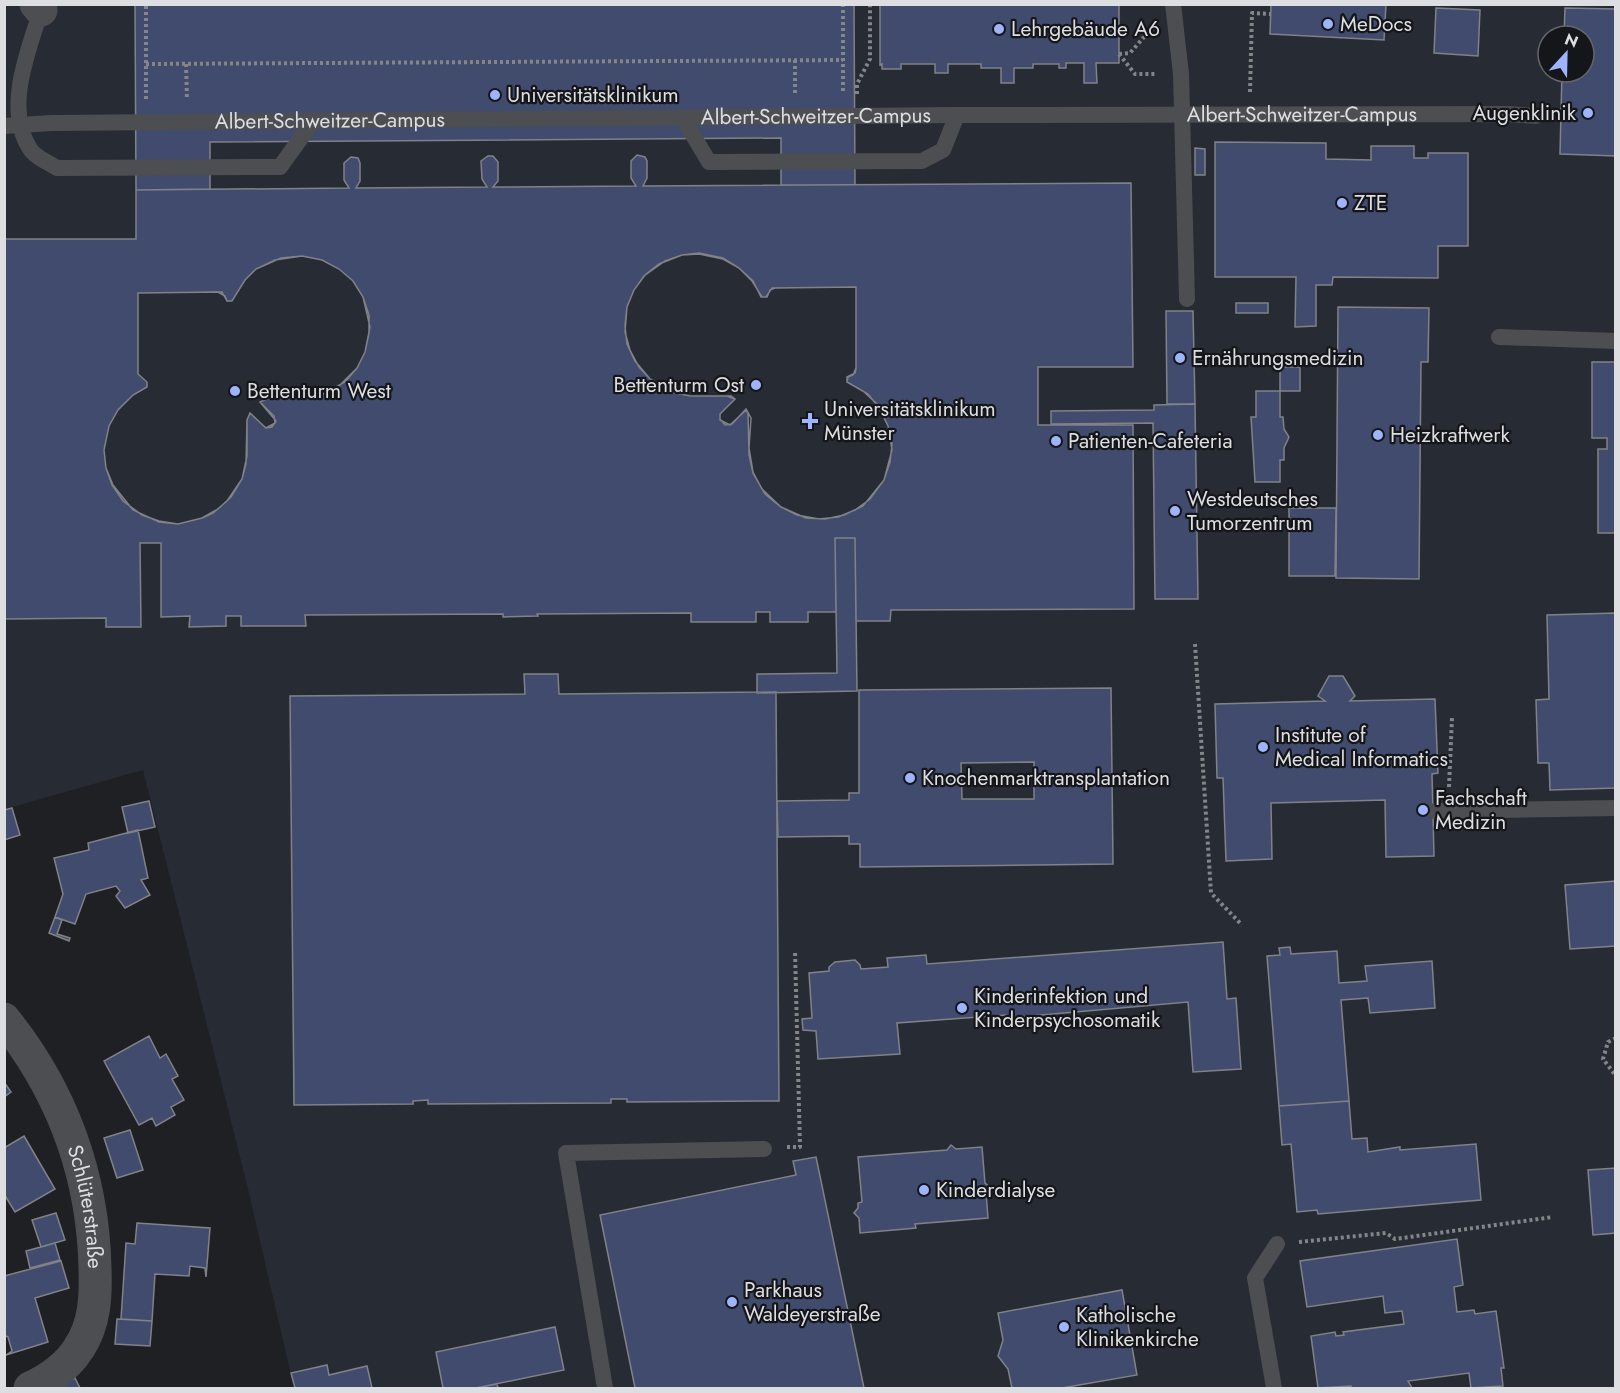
<svg xmlns="http://www.w3.org/2000/svg" width="1620" height="1393" font-family="Jost,sans-serif">
	<style>
		.built { fill: #272b34; fill-rule: evenodd }
		.building { fill: #414b6e; stroke: #808287; stroke-width: 1.5; fill-rule: evenodd }
		.lines { fill: none; stroke-linecap: round; stroke-linejoin: round }
		.path { stroke: #838588; stroke-width: 4; stroke-dasharray: 3 3; stroke-linecap: butt }
		.service { stroke: #4c4e52; stroke-width: 16 }
		.minor { stroke: #4c4e52; stroke-width: 33 }
		.poi-dot { fill: #9eb4fd; stroke: #15161a; stroke-width: 2 }
		.labels { text-anchor: middle; stroke-width: 4.5; stroke-linejoin: round; paint-order: stroke }
		.poi-label { font-size: 21px; fill: #dddee1; stroke: #15161a; text-anchor: start }
		.street-label { font-size: 21px; fill: #dddee1; stroke: #15161a }
	</style>
	<rect width="100%" height="100%" fill="#1e2024"/>
	<!-- built -->
	<path class="built" d="M 5,5 L 1615,5 L 1615,1388 L 294,1388 L 248,1189 L 143,770 L 5,809 ZM 1548,36 L 1584,36 L 1584,72 L 1548,72 Z"/>
	<!-- building -->
	<path class="building" d="M 135,4 L 854,4 L 855,185 L 781,185 L 781,138 L 210,142 L 210,189 L 136,190 Z
		M 880,4 L 1119,4 L 1119,63 L 1096,63 L 1097,83 L 1084,83 L 1084,63 L 1066,63 L 1066,68 L 1059,68 L 1059,64 L 1033,64 L 1033,68 L 1014,68 L 1014,83 L 1001,83 L 1001,68 L 981,68 L 981,64 L 948,64 L 948,73 L 935,73 L 935,64 L 901,64 L 901,69 L 882,69 L 882,64 L 880,65 Z
		M 1271,4 L 1386,4 L 1384,40 L 1270,34 Z
		M 1436,8 L 1480,10 L 1478,56 L 1434,53 Z
		M 1565,8 L 1616,9 L 1616,156 L 1560,154 L 1562,72 L 1584,72 L 1584,36 L 1564,36 Z
		M 1215,142 L 1326,143 L 1326,159 L 1371,160 L 1371,146 L 1414,146 L 1414,158 L 1428,158 L 1428,153 L 1468,153 L 1468,246 L 1438,246 L 1438,278 L 1333,277 L 1332,285 L 1316,285 L 1316,326 L 1295,327 L 1296,277 L 1215,277 Z
		M 1195,148 L 1205,149 L 1205,175 L 1195,175 Z
		M 637,155 L 645,157 L 647,161 L 647,178 L 643,186 L 1131,183 L 1133,367 L 1038,367 L 1038,425 L 1133,425 L 1134,609 L 891,610 L 890,621 L 856,621 L 855,538 L 835,538 L 836,612 L 808,612 L 808,622 L 770,622 L 770,612 L 756,612 L 756,622 L 691,622 L 691,613 L 537,614 L 538,616 L 503,617 L 503,614 L 305,615 L 306,626 L 241,626 L 241,616 L 226,616 L 226,626 L 189,627 L 190,616 L 161,617 L 161,543 L 140,543 L 141,627 L 106,627 L 106,618 L 4,619 L 4,239 L 136,239 L 136,190 L 349,188 L 344,180 L 344,163 L 351,157 L 358,158 L 360,163 L 360,181 L 356,188 L 487,187 L 482,179 L 481,161 L 488,156 L 493,156 L 498,162 L 498,181 L 493,187 L 636,186 L 631,178 L 631,161 ZM 699,253 L 723,258 L 739,268 L 752,281 L 762,297 L 766,297 L 772,288 L 856,287 L 856,368 L 853,375 L 848,377 L 847,382 L 868,394 L 880,409 L 888,426 L 892,444 L 890,462 L 884,480 L 870,499 L 855,510 L 838,517 L 819,519 L 797,515 L 781,507 L 762,489 L 753,472 L 749,448 L 751,418 L 746,409 L 732,424 L 725,425 L 720,419 L 720,414 L 735,399 L 731,396 L 690,396 L 671,391 L 650,379 L 639,367 L 630,350 L 625,332 L 627,307 L 634,290 L 645,275 L 659,264 L 682,255 ZM 302,256 L 322,260 L 339,269 L 353,281 L 363,297 L 370,327 L 365,352 L 357,368 L 339,386 L 323,394 L 305,398 L 269,398 L 260,402 L 276,421 L 272,427 L 266,428 L 250,413 L 247,420 L 247,456 L 242,479 L 231,497 L 218,509 L 202,518 L 178,524 L 159,521 L 142,515 L 123,501 L 112,485 L 106,468 L 104,450 L 109,426 L 118,410 L 133,395 L 147,387 L 147,382 L 138,374 L 138,293 L 218,292 L 225,296 L 227,301 L 232,301 L 245,280 L 256,269 L 281,258 Z
		M 699,253 L 723,258 L 739,268 L 752,281 L 762,297 L 766,297 L 772,288 L 856,287 L 856,368 L 853,375 L 848,377 L 847,382 L 868,394 L 880,409 L 888,426 L 892,444 L 890,462 L 884,480 L 870,499 L 855,510 L 838,517 L 819,519 L 797,515 L 781,507 L 762,489 L 753,472 L 749,448 L 751,418 L 746,409 L 732,424 L 725,425 L 720,419 L 720,414 L 735,399 L 731,396 L 690,396 L 671,391 L 650,379 L 639,367 L 630,350 L 625,332 L 627,307 L 634,290 L 645,275 L 659,264 L 682,255 Z
		M 699,254 L 723,259 L 739,268 L 753,281 L 761,297 L 767,297 L 770,290 L 775,288 L 856,287 L 856,369 L 855,373 L 847,377 L 847,382 L 863,391 L 877,404 L 888,426 L 892,450 L 884,480 L 863,506 L 844,515 L 825,519 L 806,518 L 781,507 L 765,494 L 753,473 L 749,455 L 748,413 L 746,410 L 730,425 L 720,420 L 720,414 L 735,399 L 727,396 L 690,396 L 671,392 L 651,380 L 635,361 L 627,344 L 625,326 L 627,307 L 634,290 L 644,276 L 665,261 L 682,255 Z
		M 302,256 L 322,260 L 339,269 L 353,281 L 363,297 L 370,327 L 365,352 L 357,368 L 339,386 L 323,394 L 305,398 L 269,398 L 260,402 L 276,421 L 272,427 L 266,428 L 250,413 L 247,420 L 247,456 L 242,479 L 231,497 L 218,509 L 202,518 L 178,524 L 159,521 L 142,515 L 123,501 L 112,485 L 106,468 L 104,450 L 109,426 L 118,410 L 133,395 L 147,387 L 147,382 L 138,374 L 138,293 L 218,292 L 225,296 L 227,301 L 232,301 L 245,280 L 256,269 L 281,258 Z
		M 302,256 L 322,260 L 339,269 L 353,281 L 363,297 L 369,315 L 369,333 L 365,352 L 357,368 L 345,382 L 323,394 L 305,398 L 269,398 L 260,402 L 274,416 L 275,423 L 266,428 L 250,413 L 247,420 L 246,464 L 242,479 L 227,501 L 213,513 L 202,518 L 178,524 L 159,522 L 133,510 L 113,485 L 106,468 L 104,450 L 109,426 L 118,410 L 133,395 L 147,387 L 147,382 L 138,374 L 138,293 L 222,292 L 227,301 L 232,301 L 245,280 L 256,269 L 275,260 Z
		M 1236,303 L 1268,303 L 1268,313 L 1236,313 Z
		M 1338,307 L 1429,308 L 1428,362 L 1421,362 L 1419,579 L 1336,578 Z
		M 1166,311 L 1193,311 L 1195,404 L 1167,404 Z
		M 1592,362 L 1616,362 L 1616,533 L 1598,533 L 1598,449 L 1607,449 L 1607,438 L 1592,438 Z
		M 1280,367 L 1300,367 L 1300,391 L 1280,391 Z
		M 1256,391 L 1280,391 L 1280,417 L 1283,417 L 1284,429 L 1289,437 L 1284,448 L 1284,460 L 1280,460 L 1280,482 L 1255,482 L 1251,417 L 1256,417 Z
		M 1195,404 L 1198,599 L 1155,599 L 1153,423 L 1051,424 L 1051,411 L 1154,410 L 1154,405 Z
		M 1251,496 L 1268,497 L 1268,503 L 1251,503 Z
		M 1289,508 L 1336,508 L 1335,576 L 1289,576 Z
		M 835,538 L 855,538 L 857,691 L 757,693 L 757,674 L 837,673 Z
		M 1616,613 L 1616,788 L 1550,790 L 1549,763 L 1538,763 L 1536,700 L 1549,699 L 1547,615 Z
		M 524,674 L 558,674 L 559,694 L 776,692 L 779,1101 L 627,1102 L 627,1099 L 611,1099 L 611,1103 L 428,1104 L 428,1100 L 413,1101 L 413,1104 L 294,1105 L 290,696 L 525,694 Z
		M 1329,676 L 1343,676 L 1355,696 L 1350,701 L 1435,699 L 1438,773 L 1432,774 L 1434,856 L 1386,857 L 1385,800 L 1271,803 L 1272,859 L 1226,861 L 1223,778 L 1217,778 L 1215,704 L 1325,701 L 1318,696 Z
		M 1111,688 L 1113,864 L 860,867 L 860,844 L 849,844 L 849,836 L 778,837 L 777,801 L 849,800 L 849,793 L 859,793 L 859,690 ZM 1034,762 L 1034,799 L 962,799 L 961,763 Z
		M 149,801 L 155,827 L 128,833 L 122,807 Z
		M 12,808 L 20,835 L 4,840 L 4,810 Z
		M 138,830 L 148,878 L 141,880 L 150,895 L 125,908 L 116,896 L 120,891 L 116,886 L 86,894 L 75,924 L 55,917 L 63,894 L 54,858 L 89,850 L 88,843 Z
		M 1616,881 L 1616,946 L 1570,949 L 1565,885 Z
		M 55,917 L 62,920 L 57,934 L 70,938 L 69,941 L 49,933 Z
		M 1223,942 L 1227,999 L 1236,998 L 1241,1069 L 1193,1072 L 1188,1002 L 1007,1018 L 1006,1015 L 897,1023 L 900,1054 L 818,1059 L 816,1031 L 803,1030 L 802,1019 L 812,1018 L 809,973 L 829,971 L 829,967 L 835,962 L 855,960 L 860,965 L 861,969 L 888,967 L 887,958 L 926,955 L 927,964 Z
		M 1290,947 L 1291,954 L 1337,951 L 1339,983 L 1367,981 L 1365,966 L 1432,961 L 1435,1008 L 1370,1013 L 1368,998 L 1341,1000 L 1349,1101 L 1279,1106 L 1267,956 L 1280,955 L 1279,948 Z
		M 149,1036 L 160,1058 L 166,1054 L 178,1076 L 172,1079 L 184,1100 L 171,1107 L 175,1115 L 156,1126 L 152,1118 L 139,1125 L 104,1061 Z
		M 4,1082 L 11,1092 L 4,1097 Z
		M 1349,1101 L 1352,1139 L 1367,1138 L 1368,1152 L 1400,1147 L 1400,1150 L 1476,1144 L 1481,1200 L 1318,1214 L 1317,1210 L 1297,1212 L 1291,1144 L 1282,1145 L 1279,1106 Z
		M 130,1130 L 143,1170 L 117,1178 L 104,1138 Z
		M 24,1136 L 55,1189 L 15,1212 L 4,1194 L 4,1148 Z
		M 951,1145 L 956,1149 L 982,1147 L 985,1183 L 990,1187 L 986,1192 L 988,1218 L 915,1224 L 916,1228 L 860,1233 L 859,1218 L 854,1213 L 858,1208 L 858,1203 L 862,1202 L 858,1157 L 947,1150 Z
		M 816,1157 L 864,1388 L 635,1388 L 600,1215 L 796,1175 L 793,1161 Z
		M 1616,1168 L 1616,1233 L 1593,1235 L 1588,1170 Z
		M 56,1213 L 65,1240 L 41,1247 L 32,1220 Z
		M 137,1223 L 210,1228 L 206,1277 L 205,1268 L 190,1266 L 189,1276 L 155,1274 L 152,1321 L 121,1319 L 126,1243 L 135,1244 Z
		M 1457,1239 L 1463,1285 L 1454,1287 L 1457,1312 L 1474,1310 L 1475,1314 L 1496,1311 L 1504,1368 L 1501,1368 L 1503,1386 L 1471,1388 L 1469,1373 L 1408,1381 L 1412,1388 L 1351,1388 L 1351,1386 L 1318,1388 L 1311,1336 L 1335,1332 L 1336,1336 L 1344,1335 L 1343,1332 L 1404,1324 L 1402,1311 L 1385,1313 L 1383,1296 L 1307,1307 L 1300,1261 Z
		M 55,1243 L 60,1260 L 30,1268 L 26,1251 Z
		M 61,1261 L 69,1288 L 35,1298 L 48,1342 L 6,1355 L 12,1351 L 8,1337 L 4,1335 L 4,1276 Z
		M 1122,1290 L 1137,1375 L 1062,1388 L 1012,1388 L 1008,1369 L 998,1356 L 1003,1340 L 998,1313 Z
		M 117,1319 L 152,1321 L 150,1346 L 115,1344 Z
		M 555,1327 L 564,1370 L 476,1388 L 443,1388 L 436,1352 Z
		M 327,1365 L 329,1375 L 367,1366 L 372,1388 L 295,1388 L 291,1373 Z
		M 75,1378 L 80,1388 L 64,1388 L 62,1383 Z
		M 497,1384 L 498,1388 L 476,1388 Z"/>
	<g class="lines">
		<!-- path -->
		<path class="path" d="M 843,4 L 843,94
			M 1119,54 L 1130,53 L 1152,28
			M 1119,54 L 1135,74 L 1157,74
			M 795,60 L 795,94
			M 146,64 L 843,60
			M 186,64 L 187,99
			M 1250,92 L 1252,13 L 1271,14
			M 857,94 L 857,84 L 870,59 L 870,4
			M 146,99 L 146,4
			M 1195,644 L 1211,893 L 1242,925
			M 1449,787 L 1452,718
			M 1616,1038 L 1608,1042 L 1603,1059 L 1616,1076
			M 787,1147 L 800,1147 L 795,951
			M 1299,1242 L 1386,1233 L 1395,1239 L 1553,1217"/>
		<!-- service -->
		<g class="service">
			<path d="M 1173,4 L 1181,74 L 1187,299"/>
			<path d="M 41,10 C 28,52 4,108 30,149 C 35,157 49,163 57,168 L 280,167 L 314,120"/>
			<path d="M 682,117 L 709,162 L 922,161 L 943,150 L 957,115"/>
			<path id="s1" d="M 4,126 L 51,123 L 957,115 L 1506,114 L 1536,116"/>
			<path d="M 1499,337 L 1616,341"/>
			<path d="M 1434,811 L 1616,808"/>
			<path d="M 605,1388 L 566,1153 L 764,1149"/>
			<path d="M 1274,1388 L 1255,1278 L 1277,1244"/>
		</g>
		<!-- minor -->
		<g class="minor">
			<path d="M 36,4 L 41,10"/>
			<path id="s2" d="M 4,1019 C 62,1091 93,1176 95,1268 C 96,1296 95,1324 79,1348 C 68,1366 49,1379 30,1388"/>
		</g>
	</g>
	<!-- markers -->
	<g class="poi-dot">
		<circle cx="1328" cy="24" r="6"/>
		<circle cx="999" cy="29" r="6"/>
		<circle cx="495" cy="95" r="6"/>
		<circle cx="1588" cy="113" r="6"/>
		<circle cx="1342" cy="203" r="6"/>
		<circle cx="1180" cy="358" r="6"/>
		<circle cx="756" cy="385" r="6"/>
		<circle cx="235" cy="391" r="6"/>
		<path d="M807 412h6v6h6v6h-6v6h-6v-6h-6v-6h6z"/>
		<circle cx="1378" cy="435" r="6"/>
		<circle cx="1056" cy="441" r="6"/>
		<circle cx="1175" cy="511" r="6"/>
		<circle cx="1263" cy="747" r="6"/>
		<circle cx="910" cy="778" r="6"/>
		<circle cx="1423" cy="810" r="6"/>
		<circle cx="962" cy="1008" r="6"/>
		<circle cx="924" cy="1190" r="6"/>
		<circle cx="732" cy="1302" r="6"/>
		<circle cx="1064" cy="1327" r="6"/>
	</g>
	<g class="labels">
		<!-- poi labels -->
		<g class="poi-label">
			<text x="1340" y="31">MeDocs</text>
			<text x="1011" y="36">Lehrgebäude A6</text>
			<text x="507" y="102">Universitätsklinikum</text>
			<text x="1576" y="120" text-anchor="end">Augenklinik</text>
			<text x="1354" y="210">ZTE</text>
			<text x="1192" y="365">Ernährungsmedizin</text>
			<text x="744" y="392" text-anchor="end">Bettenturm Ost</text>
			<text x="247" y="398">Bettenturm West</text>
			<text x="824" y="416">Universitätsklinikum<tspan x="824" dy="24">Münster</tspan></text>
			<text x="1390" y="442">Heizkraftwerk</text>
			<text x="1068" y="448">Patienten-Cafeteria</text>
			<text x="1187" y="506">Westdeutsches<tspan x="1187" dy="24">Tumorzentrum</tspan></text>
			<text x="1275" y="742">Institute of<tspan x="1275" dy="24">Medical Informatics</tspan></text>
			<text x="922" y="785">Knochenmarktransplantation</text>
			<text x="1435" y="805">Fachschaft<tspan x="1435" dy="24">Medizin</tspan></text>
			<text x="974" y="1003">Kinderinfektion und<tspan x="974" dy="24">Kinderpsychosomatik</tspan></text>
			<text x="936" y="1197">Kinderdialyse</text>
			<text x="744" y="1297">Parkhaus<tspan x="744" dy="24">Waldeyerstraße</tspan></text>
			<text x="1076" y="1322">Katholische<tspan x="1076" dy="24">Klinikenkirche</tspan></text>
		</g>
		<!-- street labels -->
		<g class="street-label">
			<text dy="7" stroke="none"><textPath href="#s1" startOffset="1298">Albert-Schweitzer-Campus</textPath></text>
			<text dy="7" stroke="none"><textPath href="#s1" startOffset="812">Albert-Schweitzer-Campus</textPath></text>
			<text dy="7" stroke="none"><textPath href="#s1" startOffset="326">Albert-Schweitzer-Campus</textPath></text>
			<text dy="7" stroke="none"><textPath href="#s2" startOffset="208">Schlüterstraße</textPath></text>
		</g>
	</g>
	<!-- border -->
	<rect width="1620" height="1393" fill="none" stroke="#dddee1" stroke-width="12"/>
	<!-- north arrow -->
	<g transform="translate(1566 54) rotate(22)"><circle r="28" fill="#15161a" stroke="#65666a" stroke-width="1.5"/>
	<path d="M0-4.5L10 22L0 15L-10 22Z" fill="#9eb4fd"/>
	<text y="-9" font-size="16" font-weight="bold" text-anchor="middle" fill="#dddee1">N</text>
	</g>
</svg>
